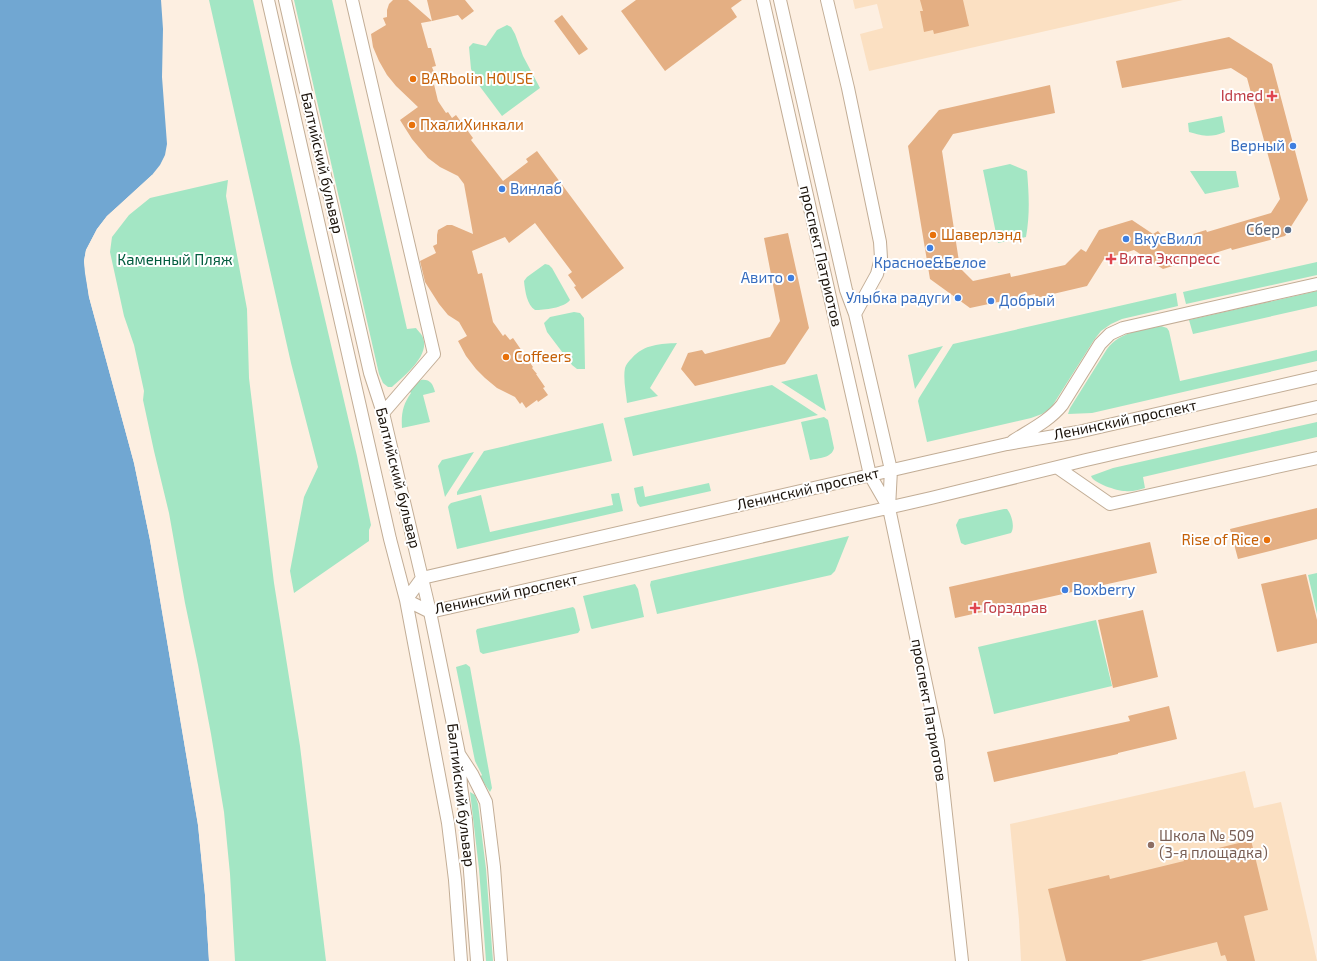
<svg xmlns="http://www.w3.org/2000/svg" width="1317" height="961" font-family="'Exo 2',sans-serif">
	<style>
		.built { fill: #fbe0c2 }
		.green { fill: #a3e6c4 }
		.water { fill: #71a7d2 }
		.pier { fill: #fdefe1 }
		.building { fill: #e4af83 }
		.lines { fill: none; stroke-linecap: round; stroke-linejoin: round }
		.minor-casing { stroke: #c2ad96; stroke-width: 14 }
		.minor { stroke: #fff; stroke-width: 12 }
		.food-dot { fill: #e8710a; stroke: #fff; stroke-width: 1.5 }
		.health-dot { fill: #e0444e; stroke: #fff; stroke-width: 1.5 }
		.shop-dot { fill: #3f7fe0; stroke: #fff; stroke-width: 1.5 }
		.service-dot { fill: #5c6f8a; stroke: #fff; stroke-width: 1.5 }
		.education-dot { fill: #8d6e63; stroke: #fff; stroke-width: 1.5 }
		.labels { text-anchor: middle; stroke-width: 4; stroke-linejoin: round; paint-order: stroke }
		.food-label { font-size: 15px; fill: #c56008; stroke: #fff; text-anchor: start }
		.health-label { font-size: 15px; fill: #be3a42; stroke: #fff; text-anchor: start }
		.shop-label { font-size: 15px; fill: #366cbe; stroke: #fff; text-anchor: start }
		.street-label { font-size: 15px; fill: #1a120a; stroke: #fff }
		.service-label { font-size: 15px; fill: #4e5e75; stroke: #fff; text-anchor: end }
		.park-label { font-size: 15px; fill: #015c3e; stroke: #fff }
		.education-label { font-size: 15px; fill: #785e54; stroke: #fff; text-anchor: start }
	</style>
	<rect width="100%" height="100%" fill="#fdefe1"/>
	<!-- built -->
	<path class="built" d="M 853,0 L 1183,0 L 869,71 L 860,34 L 883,28 L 877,4 L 855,9 Z
		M 1245,771 L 1254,808 L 1281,802 L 1317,961 L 1021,961 L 1019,920 L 1010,824 Z"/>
	<!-- green -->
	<path class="green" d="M 209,0 L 253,0 L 306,238 L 357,456 L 371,525 L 369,530 L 369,541 L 294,593 L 290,571 L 304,497 L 318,467 L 291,363 Z
		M 294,0 L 332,0 L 407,329 L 416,328 C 418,331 422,334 423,338 C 430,356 404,376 392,387 L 388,387 L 383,383 L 379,374 Z
		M 507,25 L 511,27 L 515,34 L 523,56 L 540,88 L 502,116 L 478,84 L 471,69 L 469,47 L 473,43 L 486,46 L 497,30 Z
		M 1222,116 L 1225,132 C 1210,138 1204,136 1189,132 L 1188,123 Z
		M 1010,164 L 1027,171 C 1029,195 1030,214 1026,237 L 998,243 L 983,170 Z
		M 1190,171 L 1236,171 L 1239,187 L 1205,194 Z
		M 228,180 L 226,196 L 247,309 L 249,378 L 274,583 L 300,746 L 326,961 L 235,961 L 230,874 L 224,812 L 211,734 L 198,665 L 185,603 L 169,513 L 154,451 L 143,400 L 144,391 L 134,345 L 124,316 L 110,252 L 112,237 L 129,215 L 150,198 Z
		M 1317,262 L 1317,275 L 1186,304 L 1183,292 Z
		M 545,264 L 549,265 L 552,268 L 570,300 C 564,308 544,310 535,310 C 527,305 525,291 524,281 L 527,277 Z
		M 1317,291 L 1317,306 L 1193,334 L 1189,320 Z
		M 1176,293 L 1178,306 L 1122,319 L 1111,324 L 1101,331 L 1094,340 L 1051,408 L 1042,414 L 1031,418 L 927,442 L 918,401 L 919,398 L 953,344 Z
		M 574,312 L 580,313 L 584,318 L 585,369 L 577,369 L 572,365 L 547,332 L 544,323 L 550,317 Z
		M 1161,326 L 1167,328 L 1169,331 L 1180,381 L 1317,350 L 1317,361 L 1092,413 L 1068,414 L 1070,408 L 1107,349 C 1121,331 1140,331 1161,326 Z
		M 677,343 L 650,388 L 658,396 L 627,403 C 626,392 623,379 625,368 C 626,364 629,361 632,358 C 644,344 661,344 677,343 Z
		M 943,346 L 915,389 L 908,355 Z
		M 817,374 L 826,411 L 781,382 Z
		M 421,380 C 430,379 433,384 435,392 L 423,395 L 430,422 L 402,428 C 401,414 403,404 411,393 L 409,391 L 416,383 Z
		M 772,385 L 818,415 L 633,456 L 624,418 Z
		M 824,417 L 828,420 L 834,448 C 832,458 819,458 810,460 L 801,422 Z
		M 1317,422 L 1317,437 L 1143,477 L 1145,488 C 1138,490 1132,492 1125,491 C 1117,491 1093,483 1091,476 L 1113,468 Z
		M 603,423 L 612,461 L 457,495 L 457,492 L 484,451 Z
		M 474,452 L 445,497 L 438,466 L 442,460 Z
		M 709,483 L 711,491 L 640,507 L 637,503 L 634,488 L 643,486 L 645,497 Z
		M 619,493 L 623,511 L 457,549 L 448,507 L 449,505 L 451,503 L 481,495 L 490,532 L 613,505 L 611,494 Z
		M 1004,509 L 1007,509 C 1012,515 1015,527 1011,533 L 965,545 L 961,543 L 956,525 L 959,519 Z
		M 849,536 L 835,571 L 831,575 L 657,614 L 650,585 L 651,581 Z
		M 1317,573 L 1317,614 L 1308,575 Z
		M 635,584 L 638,589 L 644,617 L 592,629 L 591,628 L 583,596 Z
		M 573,607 L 575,609 L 580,630 L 578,633 L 483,654 L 480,652 L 476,631 L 477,629 Z
		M 1096,620 L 1112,686 L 994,714 L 978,647 Z
		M 466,664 L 470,667 L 492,788 L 490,792 L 480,777 L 482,775 L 475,761 L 456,667 Z
		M 470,792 L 475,795 L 478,804 L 486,869 L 493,961 L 486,961 L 479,869 Z"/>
	<!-- water -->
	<path class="water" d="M 0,0 L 161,0 L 163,29 L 162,77 L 167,144 L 165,155 L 160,165 L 152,175 L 117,207 L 107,216 L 97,229 L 86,250 L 84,261 L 89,297 L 134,463 L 150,540 L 198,825 L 205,895 L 209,961 L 0,961 Z"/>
	<!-- pier -->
	<path class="pier" d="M 152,175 L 154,176 L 118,208 L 109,217 L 99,230 L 88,251 L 86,261 L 87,273 L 91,296 L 136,462 L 152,540 L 200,824 L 207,895 L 211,961 L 209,961 L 205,895 L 198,825 L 150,540 L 134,463 L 89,297 L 85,273 L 84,261 L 86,250 L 97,229 L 107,216 L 117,207 Z"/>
	<!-- building -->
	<path class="building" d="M 393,0 L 408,0 L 432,21 L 421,23 L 428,48 L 431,48 L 436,66 L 432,67 L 435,75 L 432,76 L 438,101 L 446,113 L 448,112 L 452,118 L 456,115 L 473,138 L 471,140 L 503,181 L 528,162 L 526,159 L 537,151 L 624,268 L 582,299 L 574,287 L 576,286 L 568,275 L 572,272 L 535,223 L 509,243 L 505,237 L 472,251 L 478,274 L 482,273 L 493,322 L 503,336 L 505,334 L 510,340 L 513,338 L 533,367 L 532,368 L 537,374 L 536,374 L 545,387 L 543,388 L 548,395 L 538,402 L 537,400 L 526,408 L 522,402 L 520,404 L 515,397 L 497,388 L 485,378 L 476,369 L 466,356 L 458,341 L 467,336 L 459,322 L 448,315 L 439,304 L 425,282 L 420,261 L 436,253 L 433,246 L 437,244 L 437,235 L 438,230 L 447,225 L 452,225 L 473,234 L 464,184 L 458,176 L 440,167 L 428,158 L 412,139 L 400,120 L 418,107 L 396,86 L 387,75 L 379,61 L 373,47 L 371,34 L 386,25 L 383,18 L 387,17 L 387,10 L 389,4 Z
		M 427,0 L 465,0 L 474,11 L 462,20 L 458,15 L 432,21 Z
		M 636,0 L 742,0 L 731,8 L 737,17 L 665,71 L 621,11 Z
		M 920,0 L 963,0 L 969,26 L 934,34 L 933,30 L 924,32 L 920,11 L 923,11 Z
		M 562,15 L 588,49 L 579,55 L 554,21 Z
		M 1229,37 L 1272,64 L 1308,200 L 1285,236 L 1232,250 L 1231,248 L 1163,269 L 1134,250 L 1104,259 L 1087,286 L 1036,298 L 1035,294 L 970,308 L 930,279 L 908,146 L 939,110 L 1050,85 L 1055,113 L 953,134 L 942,151 L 960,268 L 973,281 L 1010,273 L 1011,277 L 1065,265 L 1081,249 L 1086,252 L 1099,230 L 1132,220 L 1153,234 L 1158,231 L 1167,242 L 1206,230 L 1207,232 L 1271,213 L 1280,199 L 1247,78 L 1231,68 L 1122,88 L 1116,61 Z
		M 788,233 L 809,328 L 785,364 L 695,386 L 681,369 L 688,353 L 702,350 L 705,354 L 770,337 L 780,321 L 764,238 Z
		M 1317,508 L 1317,539 L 1238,559 L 1230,529 Z
		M 1150,542 L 1157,573 L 955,618 L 949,587 Z
		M 1306,574 L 1317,620 L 1317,643 L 1277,652 L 1261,584 Z
		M 1143,610 L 1158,677 L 1113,688 L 1098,620 Z
		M 1169,706 L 1177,739 L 1118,753 L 1118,754 L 994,782 L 987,752 L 1130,721 L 1128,716 Z
		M 1251,840 L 1268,910 L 1244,916 L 1255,961 L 1227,961 L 1225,955 L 1221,956 L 1217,942 L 1140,961 L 1066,961 L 1048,889 L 1109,875 L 1110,879 L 1184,861 L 1182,855 L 1193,853 L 1194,854 Z"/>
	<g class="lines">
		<defs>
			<path id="minor" d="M 268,0 L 390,539 L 406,600 L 448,823 L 455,880 L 461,961
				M 285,0 L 370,373 L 383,413 L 430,612 L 459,754 L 461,786 L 466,820 L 477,961
				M 352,0 L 434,354 L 383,413
				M 763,0 L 870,475 L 889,508
				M 780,0 L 846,290 L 855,314 L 891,470 L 889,508 L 938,741 L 962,961
				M 827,0 L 848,88 L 880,242 L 881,258 L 877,274 L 855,314
				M 1317,377 L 1078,432 L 1007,444 L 923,463 L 422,578 L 406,600 L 430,612 L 931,498 L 1086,460 L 1317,407
				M 1013,441 C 1030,430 1049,421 1062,405 L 1100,344 L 1110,334 L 1123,328 L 1317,284
				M 1058,468 L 1110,504 L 1317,458
				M 459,754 L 472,774 L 486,802 L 494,867 L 501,961"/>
		</defs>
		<!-- minor casing -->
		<use href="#minor" class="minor-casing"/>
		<!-- minor -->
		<use href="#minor" class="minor"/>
	</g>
	<!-- markers -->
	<g class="food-dot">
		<circle cx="413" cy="79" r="4"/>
		<circle cx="412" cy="125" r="4"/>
		<circle cx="933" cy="235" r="4"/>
		<circle cx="506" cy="357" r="4"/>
		<circle cx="1267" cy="540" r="4"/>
	</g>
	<g class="health-dot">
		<path d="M1270 90h4v4h4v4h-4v4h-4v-4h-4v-4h4z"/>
		<path d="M1109 253h4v4h4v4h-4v4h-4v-4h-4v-4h4z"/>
		<path d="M973 602h4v4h4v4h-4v4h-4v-4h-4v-4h4z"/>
	</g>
	<g class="shop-dot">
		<circle cx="1293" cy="146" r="4"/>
		<circle cx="502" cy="189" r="4"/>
		<circle cx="1126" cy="239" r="4"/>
		<circle cx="930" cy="248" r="4"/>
		<circle cx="791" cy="278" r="4"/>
		<circle cx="958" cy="298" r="4"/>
		<circle cx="991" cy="301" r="4"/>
		<circle cx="1065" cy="590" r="4"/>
	</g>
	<circle class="service-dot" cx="1288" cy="230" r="4"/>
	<circle class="education-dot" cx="1151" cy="845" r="4"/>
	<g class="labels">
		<!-- food labels -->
		<g class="food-label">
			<text x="421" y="84">BARbolin HOUSE</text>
			<text x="420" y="130">ПхалиХинкали</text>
			<text x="941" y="240">Шаверлэнд</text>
			<text x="514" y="362">Coffeers</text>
			<text x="1259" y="545" text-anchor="end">Rise of Rice</text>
		</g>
		<!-- health labels -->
		<g class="health-label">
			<text x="1263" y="101" text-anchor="end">Idmed</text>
			<text x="1119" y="264">Вита Экспресс</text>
			<text x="983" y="613">Горздрав</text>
		</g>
		<!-- shop labels -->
		<g class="shop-label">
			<text x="1285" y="151" text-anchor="end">Верный</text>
			<text x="510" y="194">Винлаб</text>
			<text x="1134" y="244">ВкусВилл</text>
			<text x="930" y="268" text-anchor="middle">Красное&amp;Белое</text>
			<text x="783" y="283" text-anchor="end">Авито</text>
			<text x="950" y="303" text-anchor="end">Улыбка радуги</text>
			<text x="999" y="306">Добрый</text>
			<text x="1073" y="595">Boxberry</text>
		</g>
		<!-- street labels -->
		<g class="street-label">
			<text transform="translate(322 163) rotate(77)" y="5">Балтийский бульвар</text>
			<text transform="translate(821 256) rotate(77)" y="5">проспект Патриотов</text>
			<text transform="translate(1125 420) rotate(-12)" y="5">Ленинский проспект</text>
			<text transform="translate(398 478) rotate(76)" y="5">Балтийский бульвар</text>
			<text transform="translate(808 489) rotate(-13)" y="5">Ленинский проспект</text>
			<text transform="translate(506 594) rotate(-12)" y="5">Ленинский проспект</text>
			<text transform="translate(929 710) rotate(80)" y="5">проспект Патриотов</text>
			<text transform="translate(461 795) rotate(83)" y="5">Балтийский бульвар</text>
		</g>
		<!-- service labels -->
		<g class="service-label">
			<text x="1280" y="235">Сбер</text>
		</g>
		<!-- park labels -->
		<g class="park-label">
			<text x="175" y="265">Каменный Пляж</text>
		</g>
		<!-- education labels -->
		<g class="education-label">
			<text x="1159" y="841">Школа № 509<tspan x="1159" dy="17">(3-я площадка)</tspan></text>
		</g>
	</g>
</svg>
